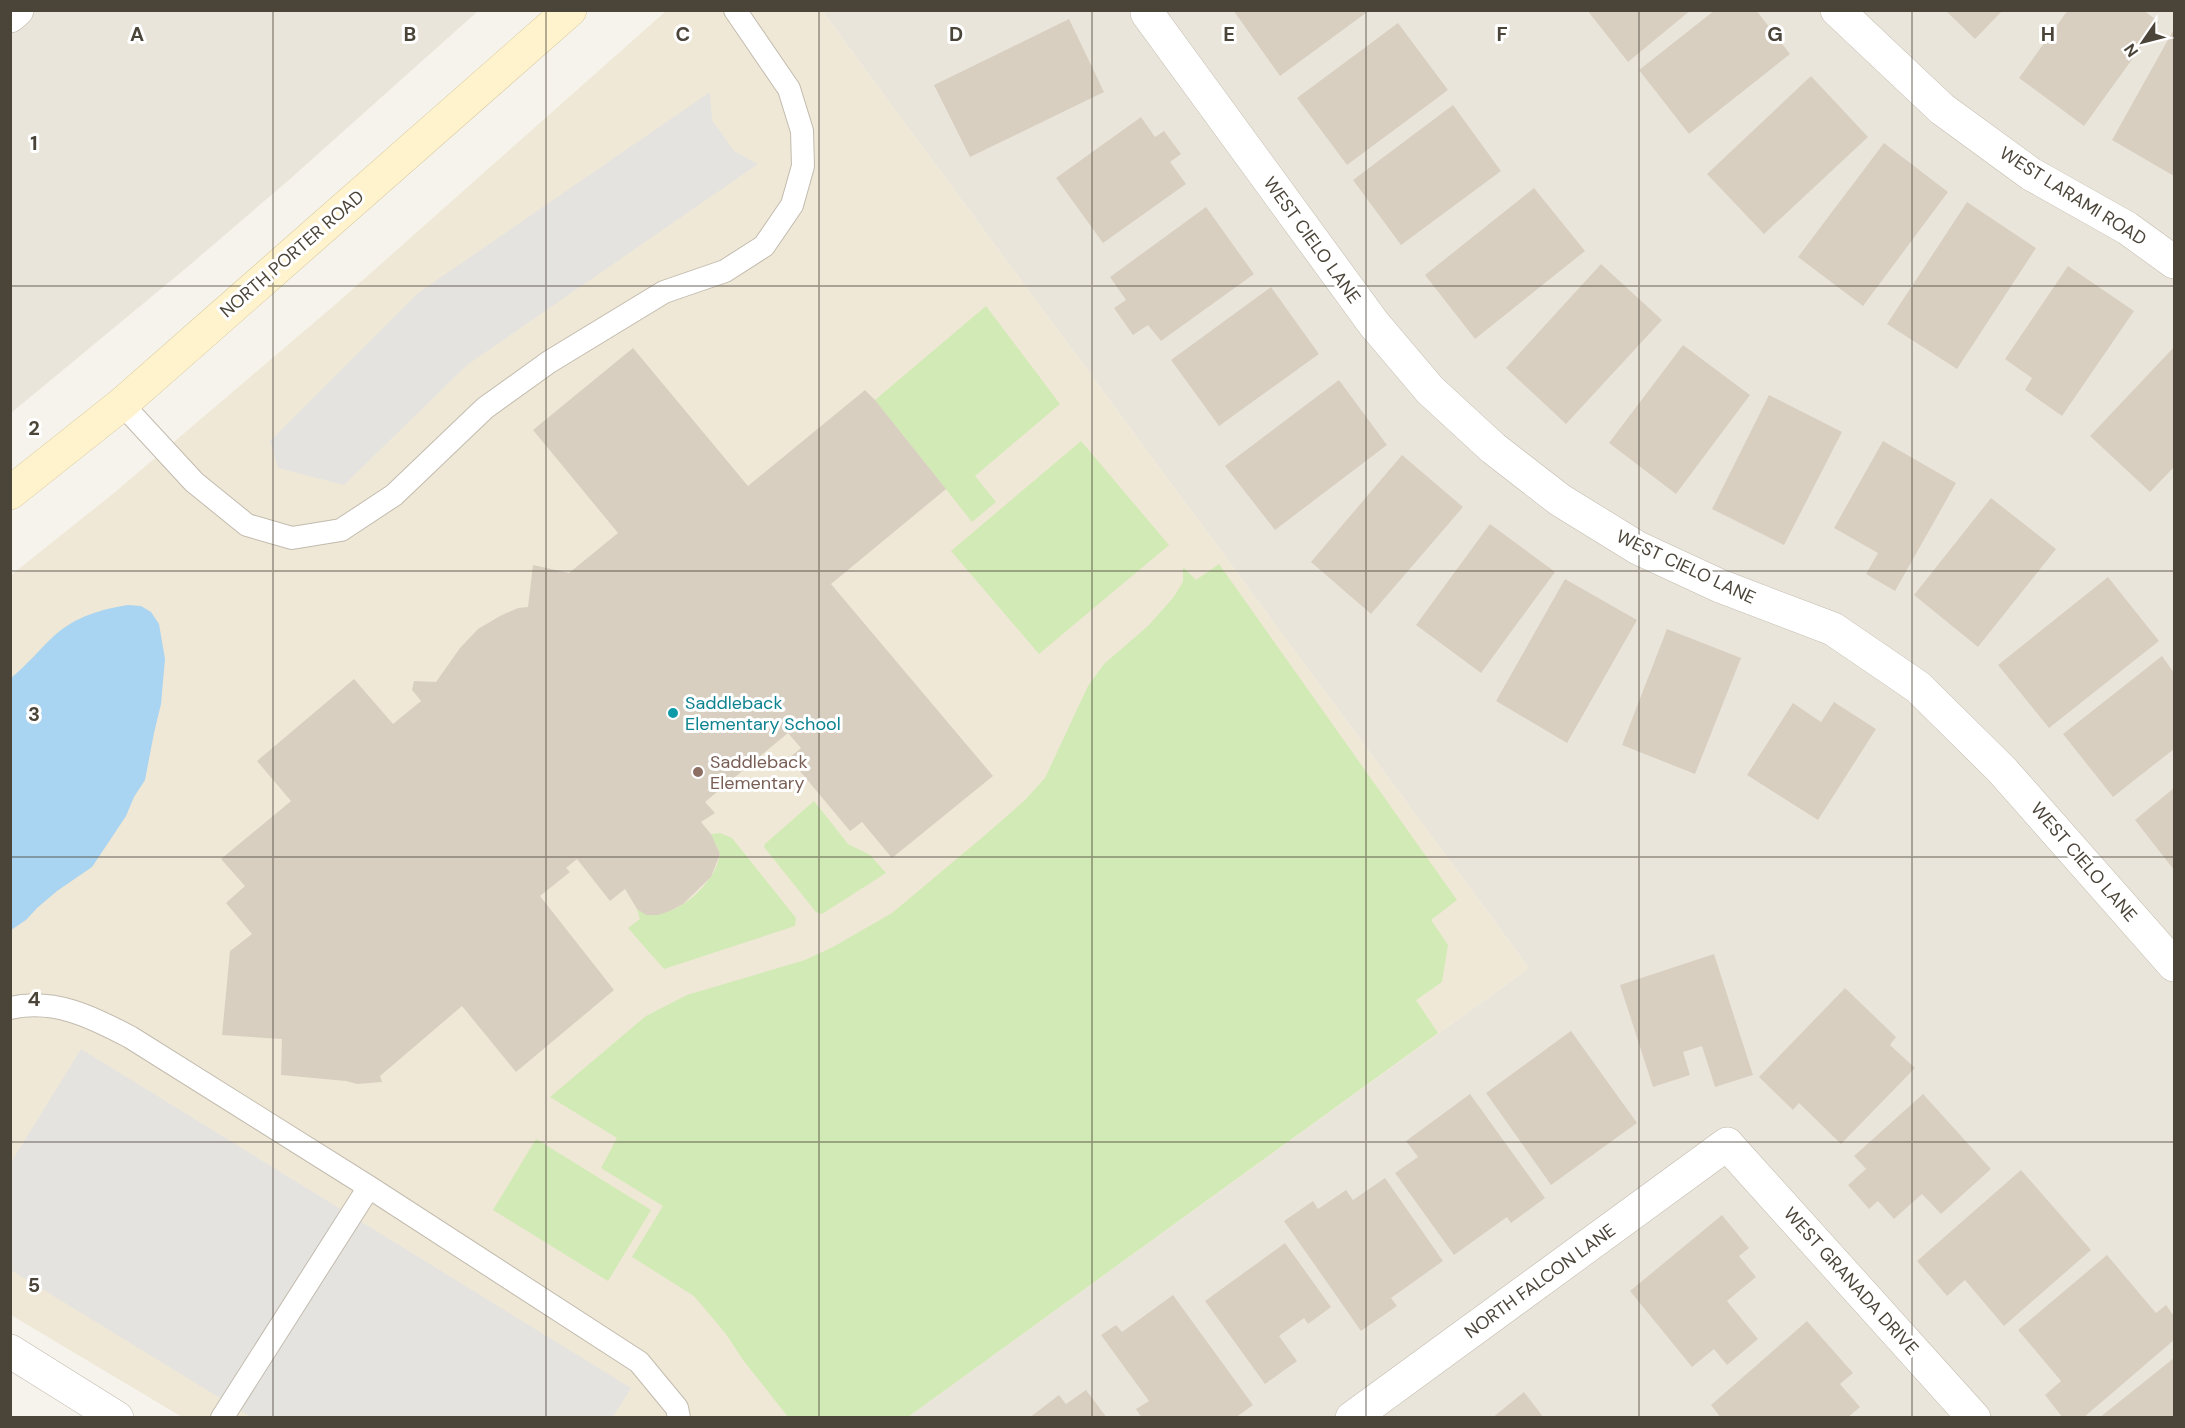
<svg xmlns="http://www.w3.org/2000/svg" width="2185" height="1428" font-family="'DM Sans',sans-serif">
	<style>
		.residential { fill: #eae5da }
		.education { fill: #efe8d6 }
		.green { fill: #d2eab5 }
		.parking { fill: #e5e3e0 }
		.water { fill: #a9d4f2 }
		.building { fill: #d8cfc1 }
		.lines { fill: none; stroke-linecap: round; stroke-linejoin: round }
		.lane-casing { stroke: #c2bbae; stroke-width: 24 }
		.street-casing { stroke: #c2bbae; stroke-width: 34 }
		.secondary-casing { stroke: #d6c79b; stroke-width: 34 }
		.lane { stroke: #fff; stroke-width: 22 }
		.street { stroke: #fff; stroke-width: 33 }
		.secondary { stroke: #fff3cd; stroke-width: 33 }
		.grid { fill: none; stroke: #4b4439; stroke-width: 1.5; stroke-opacity: 0.55 }
		.culture-dot { fill: #0f9aa8; stroke: #fff; stroke-width: 2 }
		.education-dot { fill: #8d6e63; stroke: #fff; stroke-width: 2 }
		.labels { text-anchor: middle; stroke-width: 6; stroke-linejoin: round; paint-order: stroke }
		.street-label { font-size: 18px; fill: #4b4439; stroke: #fff }
		.culture-label { font-size: 18px; fill: #0d838f; stroke: #fff; text-anchor: start }
		.education-label { font-size: 18px; fill: #785e54; stroke: #fff; text-anchor: start }
		.grid-label { font-size: 20px; text-anchor: middle; font-weight: bold; fill: #4b4439; stroke: #fff; stroke-width: 6; stroke-linejoin: round; paint-order: stroke }
	</style>
	<rect width="100%" height="100%" fill="#f6f3ec"/>
	<!-- residential -->
	<path class="residential" d="M 11,11 L 478,11 L 290,179 L 185,269 L 11,413 Z
		M 822,11 L 2174,11 L 2174,1417 L 908,1417 L 1529,968 Z"/>
	<!-- education -->
	<path class="education" d="M 666,11 L 822,11 L 1529,968 L 908,1417 L 182,1417 L 11,1315 L 10,576 L 114,493 L 337,303 Z"/>
	<!-- green -->
	<path class="green" d="M 986,306 L 1060,404 L 975,476 L 996,502 L 972,522 L 875,400 Z
		M 1081,441 L 1169,545 L 1039,654 L 951,551 Z
		M 1219,564 L 1457,900 L 1431,920 L 1448,945 L 1442,982 L 1416,1000 L 1438,1033 L 908,1417 L 788,1417 L 743,1360 L 726,1334 L 694,1296 L 632,1257 L 663,1206 L 601,1168 L 617,1138 L 550,1097 L 646,1016 L 687,995 L 805,960 L 833,947 L 892,913 L 984,836 L 1025,800 L 1045,778 L 1088,686 L 1104,664 L 1148,626 L 1173,598 L 1183,582 L 1183,567 L 1196,580 Z
		M 814,801 L 848,844 L 870,855 L 886,873 L 822,914 L 816,912 L 764,847 L 765,844 Z
		M 720,833 L 732,838 L 796,918 L 795,926 L 664,969 L 628,928 L 640,919 L 637,909 C 662,925 697,899 711,876 C 716,870 718,862 720,854 L 711,834 Z
		M 536,1139 L 651,1210 L 608,1281 L 493,1210 Z"/>
	<!-- parking -->
	<path class="parking" d="M 710,92 L 712,120 L 734,151 L 758,164 L 467,365 L 344,485 L 278,468 L 270,441 L 418,293 Z
		M 81,1049 L 631,1388 L 613,1417 L 251,1417 L 11,1270 L 10,1164 Z"/>
	<!-- water -->
	<path class="water" d="M 128,605 L 141,606 L 151,612 L 159,624 L 165,659 L 161,704 L 154,733 L 145,780 L 134,797 L 126,816 L 92,867 L 57,891 L 37,908 L 26,920 L 11,930 L 11,678 C 27,665 40,649 55,635 C 75,617 102,609 128,605 Z"/>
	<!-- building -->
	<path class="building" d="M 1233,10 L 1370,10 L 1280,76 Z
		M 1587,10 L 1691,10 L 1628,62 Z
		M 1715,10 L 1756,10 L 1790,54 L 1689,134 L 1639,70 Z
		M 1945,10 L 2003,10 L 1975,39 Z
		M 2068,10 L 2143,10 L 2159,22 L 2084,126 L 2019,78 Z
		M 1069,19 L 1104,92 L 970,157 L 934,85 Z
		M 1398,23 L 1448,90 L 1347,165 L 1297,98 Z
		M 2174,29 L 2174,176 L 2112,140 Z
		M 1811,76 L 1868,137 L 1764,234 L 1707,174 Z
		M 1453,105 L 1501,171 L 1401,245 L 1353,180 Z
		M 1141,117 L 1155,137 L 1164,131 L 1181,154 L 1170,162 L 1186,184 L 1103,243 L 1056,178 Z
		M 1884,143 L 1948,192 L 1863,306 L 1798,257 Z
		M 1534,188 L 1585,251 L 1475,339 L 1425,275 Z
		M 1967,202 L 2036,248 L 1957,369 L 1887,324 Z
		M 1206,207 L 1254,274 L 1161,341 L 1148,325 L 1133,335 L 1114,308 L 1126,300 L 1110,277 Z
		M 1601,264 L 1662,320 L 1566,424 L 1506,368 Z
		M 2068,266 L 2134,311 L 2062,416 L 2025,390 L 2032,378 L 2005,359 Z
		M 1271,287 L 1319,354 L 1219,426 L 1171,360 Z
		M 1683,345 L 1750,395 L 1676,494 L 1609,443 Z
		M 2174,347 L 2174,467 L 2150,492 L 2090,436 Z
		M 633,348 L 748,486 L 865,390 L 875,400 L 946,489 L 831,584 L 993,776 L 892,858 L 862,822 L 850,831 L 789,758 L 801,748 L 788,733 L 705,802 L 715,813 L 701,822 L 711,834 L 720,854 L 711,877 L 683,904 L 670,911 L 658,915 L 646,915 L 637,909 L 625,889 L 610,901 L 577,859 L 566,868 L 570,872 L 540,896 L 614,990 L 516,1072 L 462,1006 L 380,1076 L 382,1082 L 357,1084 L 346,1081 L 281,1075 L 282,1039 L 222,1035 L 230,951 L 252,934 L 226,903 L 245,886 L 221,859 L 291,801 L 257,761 L 354,679 L 393,724 L 421,701 L 412,690 L 414,681 L 436,682 L 460,648 L 478,629 L 500,616 L 518,608 L 528,607 L 533,565 L 569,573 L 618,533 L 533,430 Z
		M 1339,380 L 1387,445 L 1275,530 L 1225,466 Z
		M 1769,395 L 1842,432 L 1784,545 L 1712,509 Z
		M 1883,441 L 1956,483 L 1895,591 L 1866,574 L 1878,553 L 1834,528 Z
		M 1402,455 L 1463,507 L 1371,614 L 1311,562 Z
		M 1991,498 L 2056,549 L 1978,647 L 1914,595 Z
		M 1490,524 L 1555,572 L 1481,673 L 1416,625 Z
		M 2108,577 L 2159,641 L 2049,728 L 1998,665 Z
		M 1565,579 L 1637,620 L 1567,743 L 1496,701 Z
		M 1667,629 L 1741,658 L 1695,774 L 1622,745 Z
		M 2162,656 L 2174,673 L 2174,749 L 2113,797 L 2063,734 Z
		M 1834,702 L 1876,729 L 1818,820 L 1747,775 L 1793,703 L 1821,722 Z
		M 2174,788 L 2174,870 L 2135,820 Z
		M 1714,954 L 1753,1075 L 1715,1087 L 1702,1046 L 1683,1052 L 1690,1075 L 1653,1087 L 1620,985 Z
		M 1845,988 L 1896,1037 L 1890,1045 L 1915,1068 L 1841,1144 L 1799,1103 L 1793,1110 L 1759,1077 Z
		M 1571,1031 L 1637,1123 L 1551,1185 L 1486,1093 Z
		M 1470,1094 L 1545,1198 L 1511,1223 L 1507,1217 L 1454,1255 L 1395,1173 L 1418,1157 L 1406,1141 Z
		M 1923,1094 L 1991,1169 L 1941,1214 L 1922,1194 L 1894,1219 L 1878,1201 L 1869,1209 L 1848,1185 L 1866,1169 L 1854,1156 Z
		M 2021,1170 L 2091,1250 L 2004,1326 L 1965,1280 L 1947,1296 L 1917,1261 Z
		M 1385,1178 L 1443,1261 L 1391,1298 L 1397,1306 L 1361,1331 L 1284,1221 L 1313,1201 L 1318,1209 L 1346,1190 L 1353,1200 Z
		M 1722,1215 L 1749,1248 L 1739,1256 L 1756,1277 L 1727,1301 L 1758,1339 L 1727,1365 L 1714,1349 L 1692,1367 L 1630,1291 Z
		M 1285,1243 L 1331,1307 L 1308,1324 L 1304,1318 L 1279,1336 L 1297,1361 L 1265,1384 L 1205,1301 Z
		M 2107,1255 L 2156,1313 L 2166,1305 L 2174,1316 L 2174,1340 L 2083,1418 L 2063,1418 L 2045,1395 L 2061,1381 L 2018,1330 Z
		M 1173,1295 L 1253,1405 L 1235,1418 L 1142,1418 L 1136,1409 L 1149,1401 L 1101,1335 L 1116,1325 L 1122,1332 Z
		M 1807,1321 L 1853,1373 L 1840,1384 L 1860,1407 L 1847,1418 L 1721,1418 L 1711,1405 Z
		M 2174,1358 L 2174,1418 L 2099,1418 Z
		M 1086,1390 L 1107,1418 L 1029,1418 L 1059,1395 L 1066,1404 Z
		M 1524,1392 L 1544,1418 L 1492,1418 Z"/>
	<g class="lines">
		<defs>
			<path id="lane" d="M 122,404 L 194,482 L 247,525 L 292,538 L 341,530 L 394,495 L 485,408 L 549,362 L 664,292 L 725,271 L 764,246 L 792,205 L 803,166 L 802,131 L 789,89 L 735,10
				M 10,1008 C 54,998 92,1017 130,1037 L 369,1187 L 639,1362 L 677,1408 L 679,1418
				M 222,1418 L 369,1187"/>
			<path id="street" d="M 1150,10 L 1147,13 L 1374,324 L 1430,390 L 1493,448 L 1560,500 L 1638,548 L 1720,586 L 1833,629 L 1918,687 L 2002,770 L 2174,965
				M 1837,10 L 1942,109 L 2031,174 L 2127,228 L 2174,262
				M 10,16 L 17,10
				M 10,1351 L 117,1418
				M 1352,1418 L 1727,1144 L 1974,1418"/>
			<path id="secondary" d="M 10,493 L 122,404 L 570,10"/>
		</defs>
		<!-- lane casing -->
		<use href="#lane" class="lane-casing"/>
		<!-- street casing -->
		<use href="#street" class="street-casing"/>
		<!-- secondary casing -->
		<use href="#secondary" class="secondary-casing"/>
		<!-- lane -->
		<use href="#lane" class="lane"/>
		<!-- street -->
		<use href="#street" class="street"/>
		<!-- secondary -->
		<use href="#secondary" class="secondary"/>
	</g>
	<!-- grid -->
	<path class="grid" d="M 273,10 L 273,1418M 546,10 L 546,1418M 819,10 L 819,1418M 1092,10 L 1092,1418M 1366,10 L 1366,1418M 1639,10 L 1639,1418M 1912,10 L 1912,1418M 10,286 L 2174,286M 10,571 L 2174,571M 10,857 L 2174,857M 10,1142 L 2174,1142"/>
	<!-- markers -->
	<circle class="culture-dot" cx="673" cy="713" r="6"/>
	<circle class="education-dot" cx="698" cy="772" r="6"/>
	<g class="labels">
		<!-- street labels -->
		<g class="street-label">
			<text transform="translate(2073 196) rotate(32)" y="6">WEST LARAMI ROAD</text>
			<text transform="translate(1312 240) rotate(54)" y="6">WEST CIELO LANE</text>
			<text transform="translate(292 254) rotate(-41)" y="6">NORTH PORTER ROAD</text>
			<text transform="translate(1686 567) rotate(25)" y="6">WEST CIELO LANE</text>
			<text transform="translate(2084 862) rotate(49)" y="6">WEST CIELO LANE</text>
			<text transform="translate(1540 1281) rotate(-36)" y="6">NORTH FALCON LANE</text>
			<text transform="translate(1851 1281) rotate(48)" y="6">WEST GRANADA DRIVE</text>
		</g>
		<!-- culture labels -->
		<g class="culture-label">
			<text x="685" y="709">Saddleback<tspan x="685" dy="21">Elementary School</tspan></text>
		</g>
		<!-- education labels -->
		<g class="education-label">
			<text x="710" y="768">Saddleback<tspan x="710" dy="21">Elementary</tspan></text>
		</g>
	</g>
	<g class="grid-label">
		<text x="137" y="41">A</text>
		<text x="410" y="41">B</text>
		<text x="683" y="41">C</text>
		<text x="956" y="41">D</text>
		<text x="1229" y="41">E</text>
		<text x="1502" y="41">F</text>
		<text x="1775" y="41">G</text>
		<text x="2048" y="41">H</text>
		<text x="34" y="150">1</text>
		<text x="34" y="435">2</text>
		<text x="34" y="721">3</text>
		<text x="34" y="1006">4</text>
		<text x="34" y="1292">5</text>
	</g>
	<!-- border -->
	<rect width="2185" height="1428" fill="none" stroke="#4b4439" stroke-width="24"/>
	<!-- north arrow -->
	<g transform="translate(2143 42) rotate(235)" stroke="#ffffff" stroke-width="4.5" paint-order="stroke">
	<path d="M0-4.5L10 22L0 15L-10 22Z" fill="#4b4439"/>
	<text y="-9" font-size="16" font-weight="bold" text-anchor="middle" fill="#4b4439">N</text>
	</g>
</svg>
